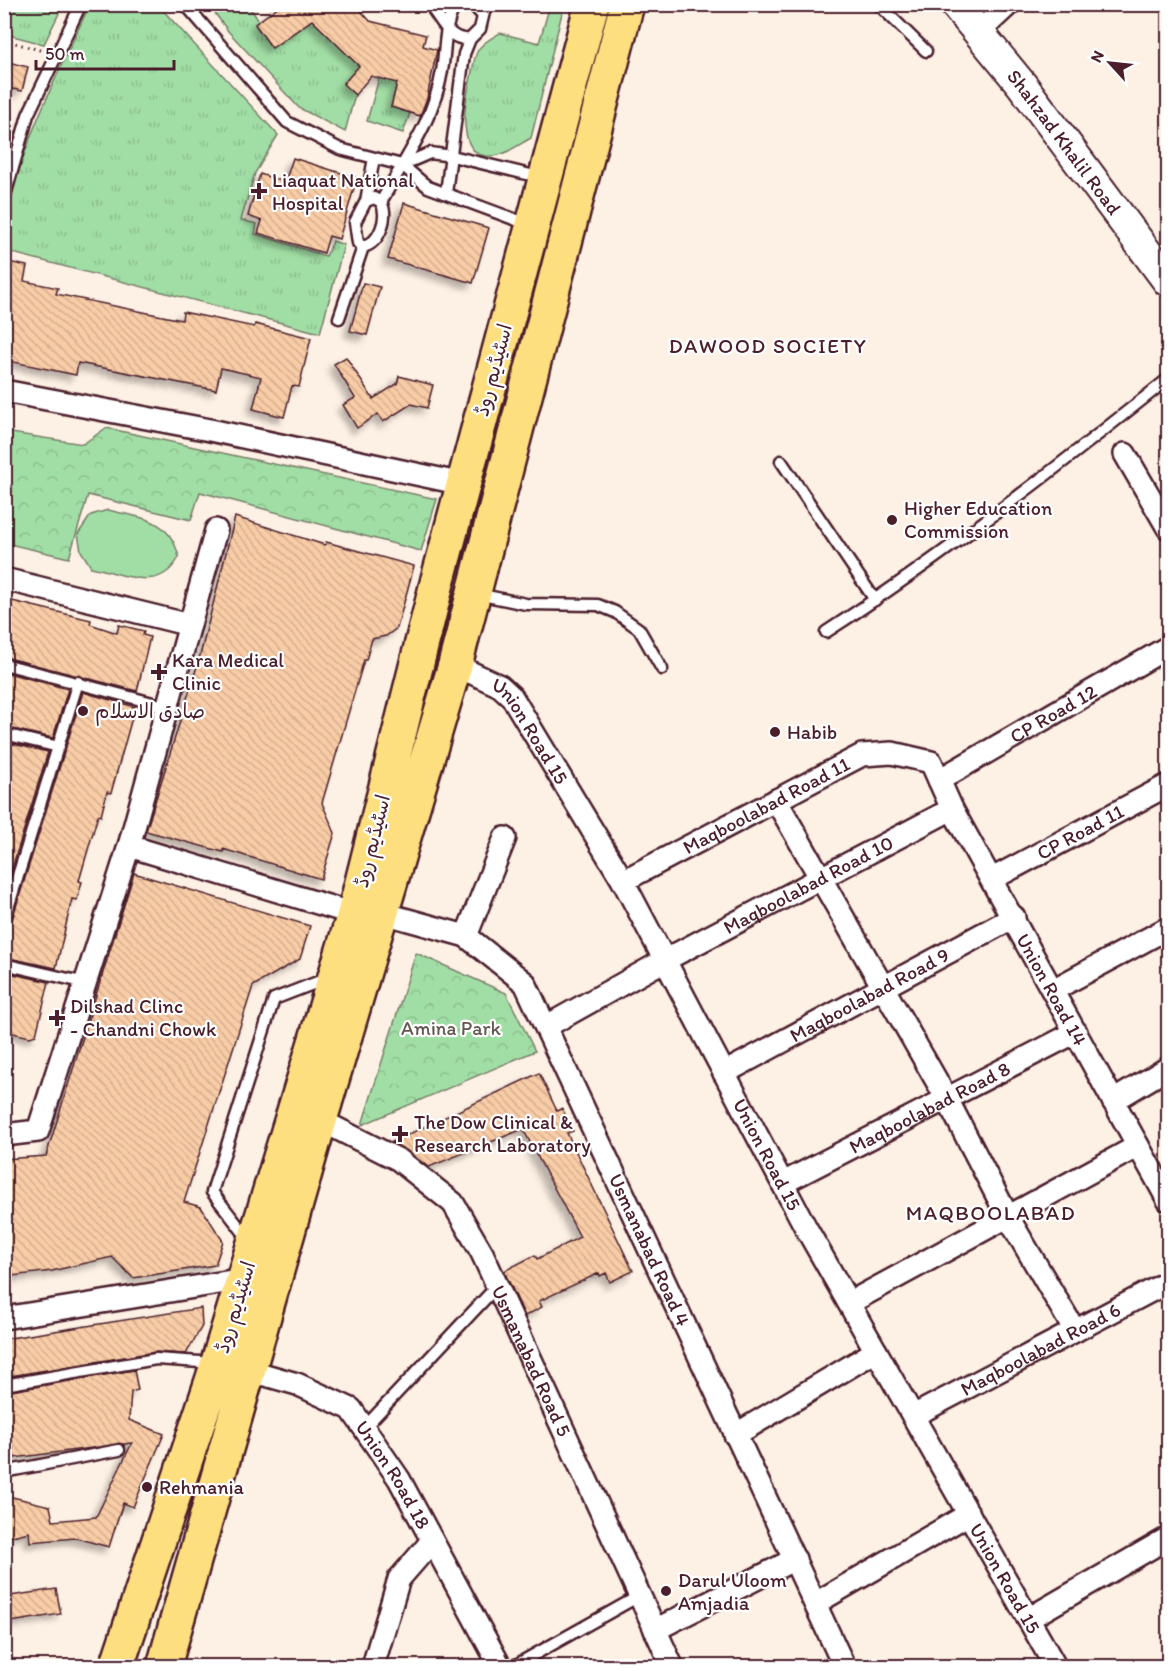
<svg xmlns="http://www.w3.org/2000/svg" width="1173" height="1671" font-family="Itim,'Playpen Sans Arabic',sans-serif">
	<style>
		.grass { fill: url(#grass-tufts); stroke: #767e68; stroke-width: 1.5 }
		.park { fill: url(#park-crowns); stroke: #767e68; stroke-width: 1.5 }
		.garden { fill: #a1dea5; stroke: #767e68; stroke-width: 1.5 }
		.building { fill: url(#building-back-hatch); stroke: #4a1f2b; stroke-width: 1.5; filter: url(#shadow) }
		.lines { fill: none; stroke-linecap: round; stroke-linejoin: round }
		.service-casing { stroke: #4a1f2b; stroke-width: 15 }
		.minor-casing { stroke: #4a1f2b; stroke-width: 26 }
		.secondary-casing { stroke: #4a1f2b; stroke-width: 34 }
		.primary-casing { stroke: #4a1f2b; stroke-width: 38 }
		.path { stroke: #4a1f2b; stroke-width: 3; stroke-dasharray: 1.5 4.5; stroke-linecap: butt }
		.service { stroke: #fff; stroke-width: 10 }
		.minor { stroke: #fff; stroke-width: 21 }
		.secondary { stroke: #fff; stroke-width: 30 }
		.primary { stroke: #fedf80; stroke-width: 33 }
		.poi-dot { fill: #4a1f2b; stroke: #fff; stroke-width: 2 }
		.labels { text-anchor: middle; stroke-width: 4.5; stroke-linejoin: round; paint-order: stroke }
		.street-label { font-size: 20px; fill: #4a1f2b; stroke: #fff }
		.poi-label { font-size: 20px; fill: #4a1f2b; stroke: #fff; text-anchor: start }
		.park-label { font-size: 20px; fill: #645850; stroke: #fff }
		.neighbourhood-label { font-size: 21px; letter-spacing: 1.5px; fill: #4a1f2b; stroke: #fff }
	</style>
	<defs>
		<pattern id="grass-tufts" width="24" height="20" patternUnits="userSpaceOnUse" patternTransform="scale(1.5)"><rect width="24" height="20" fill="#a1dea5"/><path d="M3 7l-1-3M5 7V3M7 7l1-3M15 17l-1-3M17 17v-4M19 17l1-3" fill="none" stroke="#8cbe8e"/></pattern>
		<pattern id="park-crowns" width="20" height="18" patternUnits="userSpaceOnUse" patternTransform="scale(1.5)"><rect width="20" height="18" fill="#a1dea5"/><path d="M2 6a3 3 0 1 1 6 0M12 15a3 3 0 1 1 6 0" fill="none" stroke="#8cbe8e"/></pattern>
		<pattern id="building-back-hatch" width="6" height="6" patternUnits="userSpaceOnUse" patternTransform="scale(1.5)"><rect width="6" height="6" fill="#f7cca6"/><path d="M-1 5l2 2M0 0l6 6M5-1l2 2" fill="none" stroke="#d5af8f"/></pattern>
		<filter id="shadow"><feDropShadow dx="-5.5" dy="5.5" stdDeviation="3" flood-color="#0004"/></filter>
	</defs>
	<rect width="100%" height="100%" fill="#fdf0e4"/>
	<filter id="ink" filterUnits="userSpaceOnUse"><feTurbulence type="fractalNoise" baseFrequency=".0167" numOctaves="2"/><feDisplacementMap in="SourceGraphic" scale="12" xChannelSelector="R" yChannelSelector="G"/><feConvolveMatrix kernelMatrix="1 2 1 2 8 2 1 2 1" color-interpolation-filters="sRGB"/></filter>
	<g filter="url(#ink)">
		<!-- grass -->
		<path class="grass" d="M 5,4 L 63,4 L 63,5 L 44,44 L 5,34 Z
			M 90,4 L 158,5 L 278,135 L 255,173 L 241,220 L 257,224 L 255,234 L 326,256 L 333,241 L 344,245 L 320,333 L 5,251 C 4,174 58,75 90,4 Z
			M 209,5 L 248,5 L 259,21 L 255,25 L 272,48 L 312,20 L 359,66 L 344,84 L 355,95 L 345,132 L 299,108 L 228,31 Z
			M 550,5 L 564,5 L 531,138 C 522,143 512,150 502,154 C 457,168 463,112 469,86 C 472,75 473,59 478,50 C 482,43 493,37 500,33 L 539,43 Z
			M 379,78 L 397,83 L 391,107 L 410,113 L 403,133 L 367,121 Z"/>
		<!-- park -->
		<path class="park" d="M 106,428 L 437,499 L 421,551 L 200,492 L 191,520 L 88,495 L 69,558 L 5,543 L 5,432 L 83,444 Z
			M 416,953 L 506,993 L 535,1051 L 362,1125 Z"/>
		<!-- garden -->
		<path class="garden" d="M 108,510 C 143,519 169,517 179,557 C 160,594 125,574 91,567 L 81,551 L 78,534 L 91,515 Z"/>
		<!-- building -->
		<path class="building" d="M 282,4 L 355,4 L 370,21 L 426,35 L 423,46 L 437,50 L 427,98 L 420,116 L 391,107 L 397,83 L 371,76 L 355,95 L 343,84 L 359,66 L 312,20 L 272,48 L 255,24 Z
			M 4,61 L 28,67 L 22,91 L 4,87 Z
			M 293,158 L 357,178 L 339,239 L 329,236 L 324,253 L 258,233 L 262,221 L 248,216 L 260,174 L 285,182 Z
			M 404,203 L 489,228 L 473,283 L 388,259 Z
			M 4,261 L 27,266 L 24,281 L 58,288 L 56,294 L 182,320 L 183,312 L 254,327 L 255,324 L 311,338 L 299,387 L 292,386 L 284,417 L 253,409 L 261,377 L 221,368 L 216,390 L 78,363 L 76,375 L 4,360 Z
			M 363,283 L 380,287 L 367,335 L 350,331 Z
			M 346,357 L 373,399 L 397,384 L 399,376 L 433,385 L 427,408 L 411,404 L 383,422 L 378,414 L 357,428 L 343,405 L 355,398 L 334,364 Z
			M 235,517 L 325,545 L 326,542 L 414,566 L 397,628 L 386,636 L 372,639 L 366,660 L 364,660 L 322,803 L 335,833 L 321,879 L 223,849 L 223,852 L 146,831 L 199,660 Z
			M 4,599 L 91,620 L 90,624 L 117,633 L 119,625 L 144,631 L 143,635 L 150,637 L 137,691 L 4,657 Z
			M 4,672 L 68,689 L 53,738 L 4,727 Z
			M 83,692 L 135,707 L 111,793 L 107,792 L 101,816 L 98,815 L 79,881 L 82,882 L 77,900 L 72,899 L 56,968 L 4,957 L 4,928 L 11,923 Z
			M 4,742 L 48,752 L 4,894 Z
			M 134,873 L 310,926 L 300,959 L 253,986 L 184,1202 L 201,1207 L 223,1241 L 215,1265 L 133,1278 L 112,1257 L 52,1271 L 4,1277 L 4,1159 L 46,1156 Z
			M 4,972 L 49,982 L 36,1035 L 30,1037 L 4,1031 Z
			M 539,1073 L 557,1111 L 562,1108 L 573,1131 L 567,1133 L 633,1271 L 610,1282 L 606,1273 L 600,1276 L 599,1273 L 539,1301 L 542,1307 L 525,1316 L 504,1271 L 535,1255 L 537,1259 L 580,1237 L 523,1129 L 429,1167 L 392,1142 Z
			M 201,1308 L 202,1326 L 186,1354 L 155,1352 L 4,1377 L 4,1339 Z
			M 134,1370 L 138,1390 L 131,1392 L 129,1420 L 164,1434 L 133,1507 L 123,1503 L 109,1547 L 76,1538 L 30,1542 L 29,1532 L 4,1538 L 4,1495 L 50,1506 L 53,1521 L 96,1517 L 132,1443 L 14,1458 L 5,1392 Z
			M 56,1589 L 61,1614 L 4,1623 L 4,1597 Z"/>
		<g class="lines">
			<defs>
				<path id="service" d="M 185,4 L 287,122 L 340,149 L 402,165 L 428,187 L 530,225
					M 472,4 L 482,15
					M 878,4 L 926,51
					M 456,6 L 434,11 C 444,25 451,41 470,39
					M 402,165 L 430,153 L 452,156 L 543,178
					M 446,193 L 464,54 L 470,39 L 480,29 L 486,4
					M 374,198 L 381,202 C 389,217 380,243 363,247 L 358,243 L 355,222 L 366,201 Z
					M 4,199 L 28,115 L 81,4
					M 366,201 L 374,158
					M 381,202 C 404,160 434,120 442,71 C 446,50 443,22 457,4
					M 339,318 L 363,247
					M 781,461 L 875,600
					M 477,594 L 526,604 L 598,605 L 615,612 L 639,629 L 662,669
					M 826,632 C 945,555 1058,467 1168,379
					M 4,664 L 168,707
					M 4,734 L 59,747
					M 4,921 L 78,682
					M 4,964 L 86,983
					M 250,1241 L 212,1192 L 274,999 L 328,978
					M 4,1385 L 156,1359 L 215,1363
					M 364,1428 L 497,1286
					M 4,1472 L 119,1450
					M 514,1666 L 639,1596"/>
				<g id="minor">
					<path d="M 979,32 L 1009,4"/>
					<path d="M 4,391 L 210,430 L 463,484"/>
					<path d="M 1125,454 L 1168,528"/>
					<path d="M 4,579 L 190,625"/>
					<path id="s1" d="M 455,665 L 500,686 L 512,697 L 623,881 L 806,1228 L 1055,1666"/>
					<path id="s2" d="M 939,780 L 1168,647"/>
					<path d="M 776,800 L 947,1099 L 1008,1217 L 1075,1331"/>
					<path d="M 129,846 L 354,914"/>
					<path id="s3" d="M 992,879 L 1168,785"/>
					<path id="s4" d="M 623,881 L 862,755 L 892,753 L 931,762 L 952,809 L 1168,1200"/>
					<path id="s5" d="M 383,913 L 466,936 L 525,983 L 844,1666"/>
					<path d="M 466,936 L 505,838"/>
					<path d="M 1053,990 L 1168,928"/>
					<path id="s6" d="M 547,1026 L 665,960 L 952,809"/>
					<path id="s7" d="M 724,1073 L 1014,917"/>
					<path d="M 1113,1101 L 1168,1068"/>
					<path id="s8" d="M 320,1120 L 399,1160 L 453,1203 L 482,1253 L 672,1666"/>
					<path d="M 4,1135 L 38,1131 L 129,846 L 216,530"/>
					<path id="s9" d="M 783,1183 L 1076,1032"/>
					<path d="M 849,1303 L 1138,1146"/>
					<path d="M 4,1318 L 244,1279"/>
					<path id="s10" d="M 237,1367 L 297,1384 L 351,1409 L 399,1479 L 500,1666"/>
					<path id="s11" d="M 913,1416 L 1168,1282"/>
					<path d="M 735,1435 L 876,1351"/>
					<path d="M 816,1603 L 969,1514"/>
					<path d="M 1028,1619 L 1168,1538"/>
					<path d="M 655,1630 L 795,1559"/>
					<path d="M 373,1666 L 399,1579 L 432,1541"/>
				</g>
				<g id="secondary">
					<path id="s12" d="M 955,4 L 1022,85 L 1168,281"/>
				</g>
				<path id="primary" d="M 117,1666 L 214,1375 L 354,914 L 438,579 L 592,4
					M 164,1666 L 320,1120 L 455,665 L 627,4"/>
			</defs>
			<!-- service casing -->
			<use href="#service" class="service-casing"/>
			<!-- minor casing -->
			<use href="#minor" class="minor-casing"/>
			<!-- secondary casing -->
			<use href="#secondary" class="secondary-casing"/>
			<!-- primary casing -->
			<use href="#primary" class="primary-casing"/>
			<!-- path -->
			<path class="path" d="M 4,40 L 43,51
				M 4,109 L 15,112"/>
			<!-- service -->
			<use href="#service" class="service"/>
			<!-- minor -->
			<use href="#minor" class="minor"/>
			<!-- secondary -->
			<use href="#secondary" class="secondary"/>
			<!-- primary -->
			<use href="#primary" class="primary"/>
		</g>
	</g>
	<!-- markers -->
	<g class="poi-dot">
		<path d="M256 182h6v6h6v6h-6v6h-6v-6h-6v-6h6z"/>
		<circle cx="892" cy="520" r="6"/>
		<path d="M156 663h6v6h6v6h-6v6h-6v-6h-6v-6h6z"/>
		<circle cx="83" cy="711" r="6"/>
		<circle cx="775" cy="732" r="6"/>
		<path d="M54 1009h6v6h6v6h-6v6h-6v-6h-6v-6h6z"/>
		<path d="M397 1125h6v6h6v6h-6v6h-6v-6h-6v-6h6z"/>
		<circle cx="147" cy="1487" r="6"/>
		<circle cx="666" cy="1591" r="6"/>
	</g>
	<g class="labels">
		<!-- street labels -->
		<g class="street-label">
			<text dy="7" stroke="none"><textPath href="#s12" startOffset="176">Shahzad Khalil Road</textPath></text>
			<text transform="translate(493 370) rotate(-75)" y="7">اسٹیڈیم روڈ</text>
			<text dy="7" stroke="none"><textPath href="#s2" startOffset="132">CP Road 12</textPath></text>
			<text dy="7" stroke="none"><textPath href="#s1" startOffset="104">Union Road 15</textPath></text>
			<text dy="7" stroke="none"><textPath href="#s4" startOffset="162">Maqboolabad Road 11</textPath></text>
			<text dy="7" stroke="none"><textPath href="#s3" startOffset="100">CP Road 11</textPath></text>
			<text transform="translate(372 841) rotate(-76)" y="7">اسٹیڈیم روڈ</text>
			<text dy="7" stroke="none"><textPath href="#s6" startOffset="297">Maqboolabad Road 10</textPath></text>
			<text dy="7" stroke="none"><textPath href="#s4" startOffset="598">Union Road 14</textPath></text>
			<text dy="7" stroke="none"><textPath href="#s7" startOffset="165">Maqboolabad Road 9</textPath></text>
			<text dy="7" stroke="none"><textPath href="#s9" startOffset="165">Maqboolabad Road 8</textPath></text>
			<text dy="7" stroke="none"><textPath href="#s1" startOffset="590">Union Road 15</textPath></text>
			<text dy="7" stroke="none"><textPath href="#s5" startOffset="456">Usmanabad Road 4</textPath></text>
			<text transform="translate(235 1307) rotate(-73)" y="7">اسٹیڈیم روڈ</text>
			<text dy="7" stroke="none"><textPath href="#s11" startOffset="144">Maqboolabad Road 6</textPath></text>
			<text dy="7" stroke="none"><textPath href="#s8" startOffset="334">Usmanabad Road 5</textPath></text>
			<text dy="7" stroke="none"><textPath href="#s10" startOffset="200">Union Road 18</textPath></text>
			<text dy="7" stroke="none"><textPath href="#s1" startOffset="1076">Union Road 15</textPath></text>
		</g>
		<!-- poi labels -->
		<g class="poi-label">
			<text x="272" y="187">Liaquat National<tspan x="272" dy="23">Hospital</tspan></text>
			<text x="904" y="515">Higher Education<tspan x="904" dy="23">Commission</tspan></text>
			<text x="172" y="667">Kara Medical<tspan x="172" dy="23">Clinic</tspan></text>
			<text x="95" y="718">صادق الاسلام</text>
			<text x="787" y="739">Habib</text>
			<text x="70" y="1013">Dilshad Clinc<tspan x="70" dy="23">- Chandni Chowk</tspan></text>
			<text x="414" y="1129">The Dow Clinical &amp;<tspan x="414" dy="23">Research Laboratory</tspan></text>
			<text x="159" y="1494">Rehmania</text>
			<text x="678" y="1587">Darul Uloom<tspan x="678" dy="23">Amjadia</tspan></text>
		</g>
		<!-- park labels -->
		<g class="park-label">
			<text x="451" y="1035">Amina Park</text>
		</g>
		<!-- neighbourhood labels -->
		<g class="neighbourhood-label">
			<text x="768" y="353">DAWOOD SOCIETY</text>
			<text x="991" y="1220">MAQBOOLABAD</text>
		</g>
	</g>
	<!-- margin -->
	<rect width="1173" height="1671" fill="none" stroke="#fff" stroke-width="24"/>
	<rect x="12" y="12" width="1149" height="1647" fill="none" stroke="#4a1f2b" stroke-width="2" filter="url(#ink)"/>
	<!-- north arrow -->
	<g transform="translate(1110 63) rotate(297)" stroke="#ffffff" stroke-width="4.5" paint-order="stroke">
	<path d="M0-4.5L10 22L0 15L-10 22Z" fill="#4a1f2b"/>
	<text y="-9" font-size="16" font-weight="bold" text-anchor="middle" fill="#4a1f2b">N</text>
	</g>
	<!-- scale -->
	<path d="M36 60v9h138v-9" fill="none" stroke="#4a1f2b" stroke-width="3"/>
	<text x="45" y="60" font-size="18" fill="#4a1f2b" stroke="#ffffff" stroke-width="4.5" paint-order="stroke">50 m</text>
</svg>
